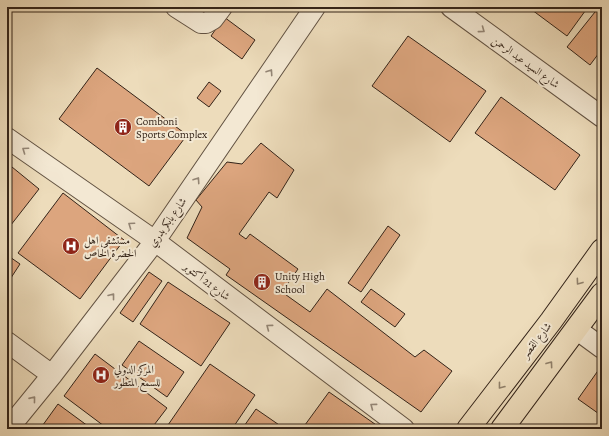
<svg xmlns="http://www.w3.org/2000/svg" width="609" height="436" font-family="Alegreya,Amiri,serif">
	<style>
		.building { fill: #dca57e; stroke: #342419 }
		.lines { fill: none; stroke-linecap: round; stroke-linejoin: round }
		.minor-casing { stroke: #625242; stroke-width: 22 }
		.major-casing { stroke: #342419; stroke-width: 24 }
		.minor { stroke: #f3e8d3; stroke-width: 20 }
		.major { stroke: #eddcbb; stroke-width: 22 }
		.oneway { stroke: #948676 }
		.oneway2 { stroke: #90806a }
		.labels { text-anchor: middle; stroke-width: 4; stroke-linejoin: round; paint-order: stroke }
		.street-label { font-size: 11px; fill: #342419; stroke: #f3e8d3 }
		.poi-label { font-size: 11px; fill: #342419; stroke: #f3e8d3; text-anchor: start }
	</style>
	<rect width="100%" height="100%" fill="#eddcbb"/>
	<filter id="stains"><feTurbulence type="fractalNoise" baseFrequency=".005" numOctaves="4"/><feColorMatrix values="0 0 0 0 .2 0 0 0 0 .09 0 0 0 0 .02 0 0 0 .5 -.17"/></filter>
	<radialGradient id="worn" r=".72"><stop offset=".6" stop-color="#630" stop-opacity="0"/><stop offset="1" stop-color="#630" stop-opacity=".3"/></radialGradient>
	<!-- building -->
	<path class="building" d="M 528,7 L 588,7 L 567,36 Z
		M 599,7 L 602,7 L 602,49 L 590,65 L 567,47 Z
		M 224,17 L 255,40 L 242,59 L 211,36 Z
		M 408,36 L 486,91 L 450,142 L 372,86 Z
		M 97,68 L 187,135 L 149,186 L 59,119 Z
		M 209,82 L 221,91 L 209,107 L 197,98 Z
		M 501,97 L 580,155 L 555,190 L 475,133 Z
		M 261,143 L 294,170 L 277,198 L 269,192 L 239,234 L 246,239 L 250,234 L 298,269 L 282,292 L 310,312 L 327,289 L 415,357 L 424,350 L 452,371 L 421,412 L 226,275 L 230,269 L 187,238 L 202,207 L 196,200 L 227,162 L 242,164 Z
		M 12,167 L 39,189 L 7,230 L 7,173 Z
		M 63,193 L 124,240 L 80,299 L 18,253 Z
		M 388,226 L 400,235 L 361,292 L 348,283 Z
		M 7,255 L 20,264 L 7,284 Z
		M 149,272 L 162,281 L 133,322 L 120,313 Z
		M 168,282 L 230,323 L 201,366 L 140,324 Z
		M 371,289 L 405,314 L 395,327 L 361,302 Z
		M 139,341 L 184,372 L 167,397 L 122,365 Z
		M 95,354 L 167,408 L 151,429 L 108,429 L 64,396 Z
		M 210,364 L 255,395 L 232,429 L 174,429 L 168,425 Z
		M 602,365 L 602,416 L 578,399 Z
		M 329,392 L 382,429 L 302,429 Z
		M 58,404 L 92,429 L 40,429 Z
		M 256,409 L 285,429 L 242,429 Z"/>
	<g class="lines">
		<defs>
			<path id="minor" d="M 176,7 L 201,23 L 206,23 L 213,19 L 222,7
				M 451,7 L 602,117
				M 7,138 L 155,241 L 404,429
				M 576,329 L 602,348
				M 7,342 L 52,375
				M 8,429 L 52,375 L 155,241 L 315,7"/>
			<path id="major" d="M 468,429 L 551,321 L 602,250
				M 502,429 L 602,294"/>
		</defs>
		<!-- minor casing -->
		<use href="#minor" class="minor-casing"/>
		<!-- major casing -->
		<use href="#major" class="major-casing"/>
		<!-- minor -->
		<use href="#minor" class="minor"/>
		<!-- major -->
		<use href="#major" class="major"/>
	</g>
	<!-- one-way arrows -->
	<defs><path id="oneway-chevron" d="M-2-3.5L2.5 0L-2 3.5" fill="none" stroke-width="1.6" stroke-linecap="round" stroke-linejoin="round"/></defs>
	<g class="oneway">
		<use href="#oneway-chevron" transform="translate(482 30) rotate(36)"/>
		<use href="#oneway-chevron" transform="translate(270 72) rotate(-56)"/>
		<use href="#oneway-chevron" transform="translate(25 150) rotate(-145)"/>
		<use href="#oneway-chevron" transform="translate(197 180) rotate(-56)"/>
		<use href="#oneway-chevron" transform="translate(131 225) rotate(-145)"/>
		<use href="#oneway-chevron" transform="translate(112 296) rotate(-52)"/>
		<use href="#oneway-chevron" transform="translate(269 327) rotate(-143)"/>
		<use href="#oneway-chevron" transform="translate(33 399) rotate(-51)"/>
		<use href="#oneway-chevron" transform="translate(373 406) rotate(-143)"/>
	</g>
	<g class="oneway2">
		<use href="#oneway-chevron" transform="translate(579 282) rotate(126)"/>
		<use href="#oneway-chevron" transform="translate(550 364) rotate(-54)"/>
		<use href="#oneway-chevron" transform="translate(501 386) rotate(128)"/>
	</g>
	<!-- icons -->
	<defs>
		<symbol id="building-disc" viewBox="-11 -11 22 22"><circle r="9.5" fill="#8f2418" stroke="#f3e8d3"/><path d="M-4-6H4V6H1V3H-1V6H-4ZM-2.5-4.3h1.7v1.8h-1.7ZM.8-4.3h1.7v1.8H.8ZM-2.5-1h1.7V.8h-1.7ZM.8-1h1.7V.8H.8Z" fill="#fff"/></symbol>
		<symbol id="hospital-disc" viewBox="-11 -11 22 22"><circle r="9.5" fill="#8f2418" stroke="#f3e8d3"/><path d="M-5-5h3v3.5h4V-5h3V5h-3V1.5h-4V5h-3Z" fill="#fff"/></symbol>
	</defs>
	<g fill-rule="evenodd">
		<use href="#building-disc" x="113" y="117" width="20" height="20"/>
		<use href="#hospital-disc" x="61" y="236" width="20" height="20"/>
		<use href="#building-disc" x="252" y="272" width="20" height="20"/>
		<use href="#hospital-disc" x="91" y="365" width="20" height="20"/>
	</g>
	<g class="labels">
		<!-- street labels -->
		<g class="street-label">
			<text transform="translate(526 62) rotate(36)" y="4">شارع السيد عبد الرحمن</text>
			<text transform="translate(167 222) rotate(-55)" y="4">شارع بابكر بدري</text>
			<text transform="translate(207 281) rotate(37)" y="4">شارع 21 أكتوبر</text>
			<text transform="translate(536 340) rotate(-52)" y="4">شارع القصر</text>
		</g>
		<!-- poi labels -->
		<g class="poi-label">
			<text x="136" y="125">Comboni<tspan x="136" dy="13">Sports Complex</tspan></text>
			<text x="84" y="244">مستشفى اهل<tspan x="84" dy="13">الحضرة الخاص</tspan></text>
			<text x="275" y="280">Unity High<tspan x="275" dy="13">School</tspan></text>
			<text x="114" y="373">المركز الدولي<tspan x="114" dy="13">للسمع المتطور</tspan></text>
		</g>
	</g>
	<!-- margin -->
	<rect width="609" height="436" fill="none" stroke="#eddcbb" stroke-width="24"/>
	<rect x="8" y="8" width="593" height="420" fill="none" stroke="#342419" stroke-width="2"/>
	<rect x="12" y="12" width="585" height="412" fill="none" stroke="#342419"/>
	<rect width="100%" height="100%" filter="url(#stains)"/>
	<rect width="100%" height="100%" fill="url(#worn)"/>
</svg>
